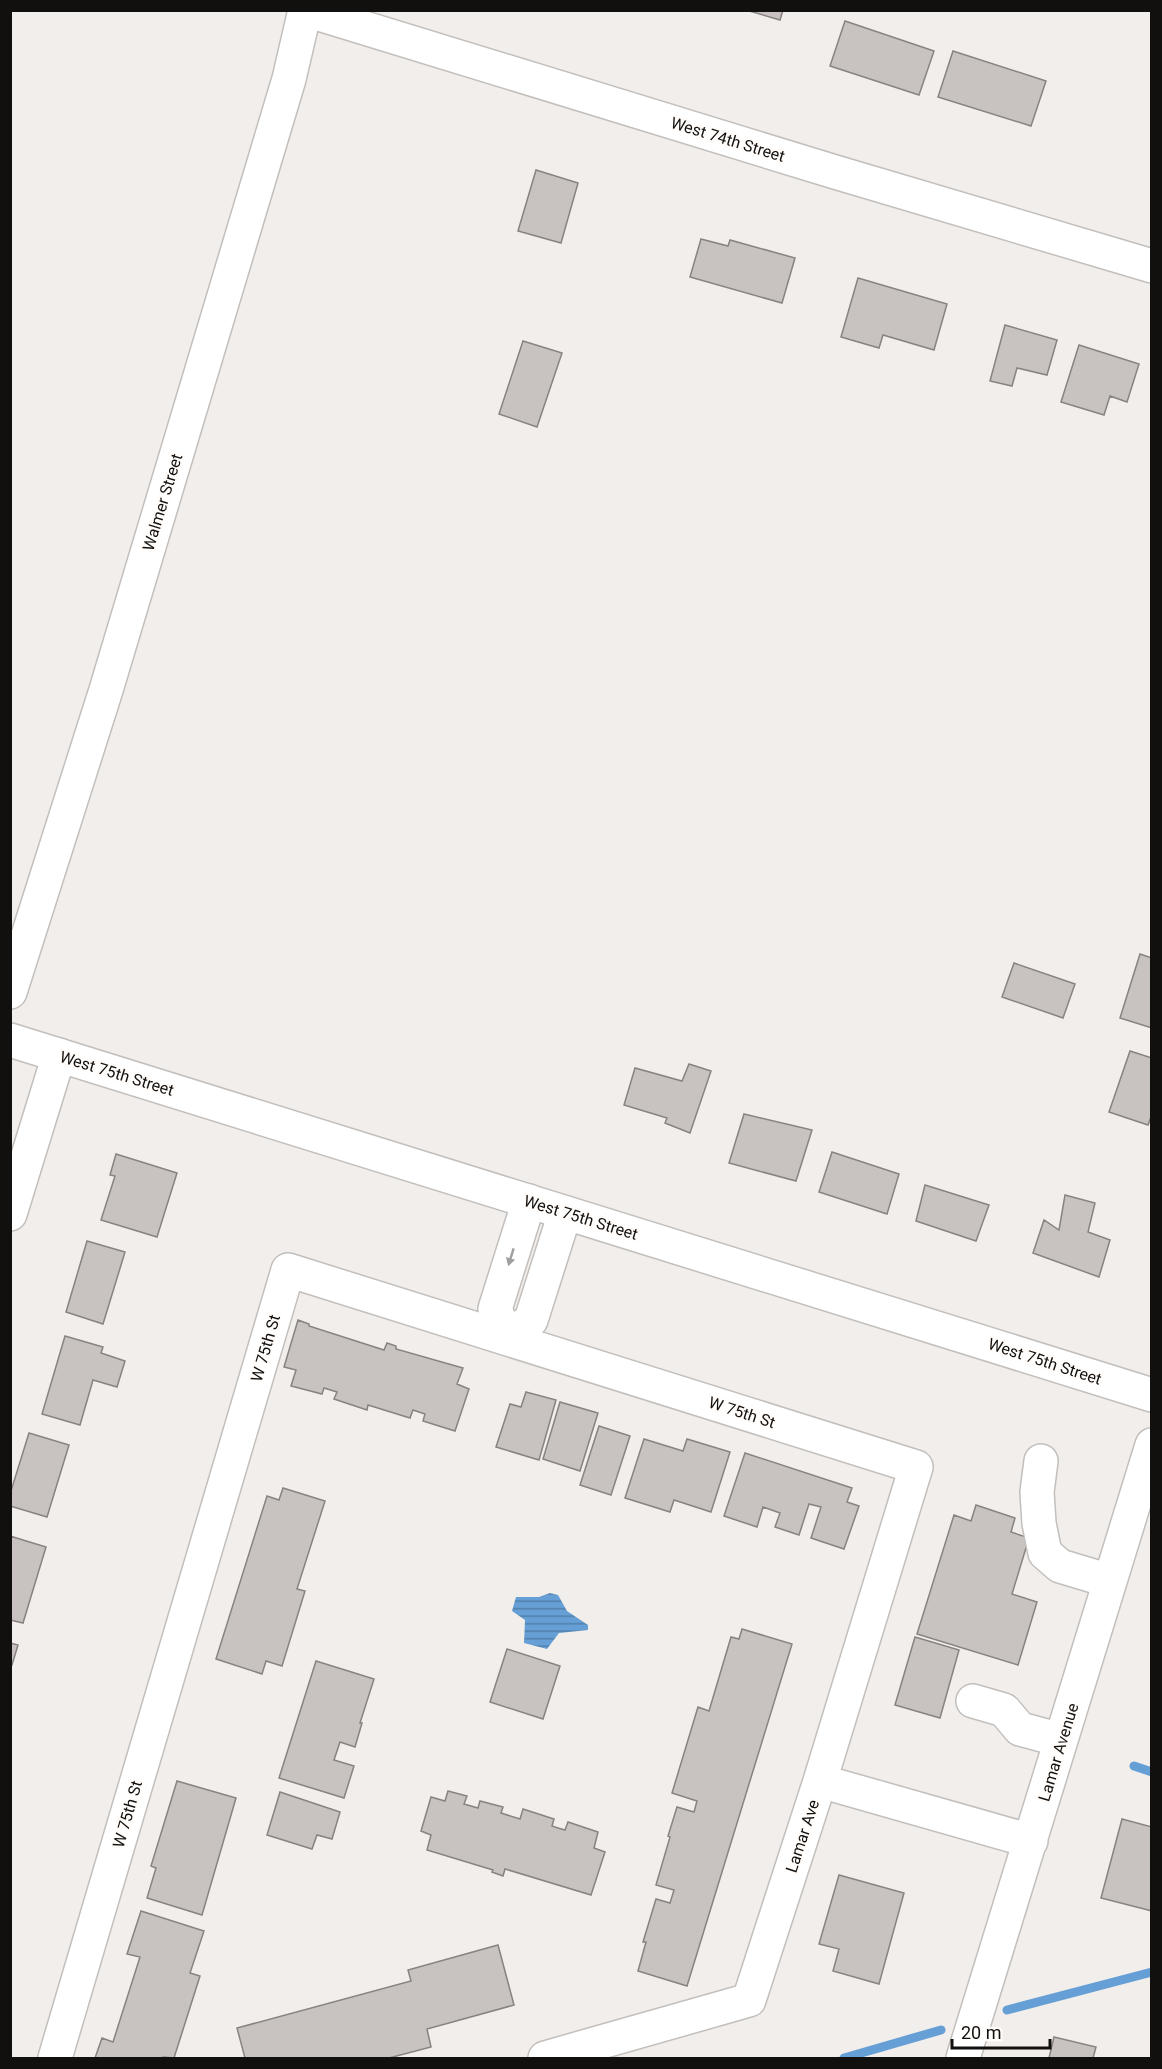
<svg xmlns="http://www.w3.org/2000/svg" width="1162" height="2069" font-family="Roboto,sans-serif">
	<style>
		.water { fill: url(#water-rules) }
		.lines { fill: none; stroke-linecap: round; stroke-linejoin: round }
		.stream { stroke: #659fd5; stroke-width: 9 }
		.building { fill: #c8c3c1; stroke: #878381; stroke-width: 1.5 }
		.minor-casing { stroke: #c2bfbc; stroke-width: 36 }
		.major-casing { stroke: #c2bfbc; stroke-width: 36 }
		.minor { stroke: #fff; stroke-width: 33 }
		.major { stroke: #fff; stroke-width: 33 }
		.oneway { fill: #a09f9f }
		.labels { text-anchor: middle; stroke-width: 4.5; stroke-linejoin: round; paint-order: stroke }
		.street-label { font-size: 16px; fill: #12100f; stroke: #fffcf9 }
	</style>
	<defs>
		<pattern id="water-rules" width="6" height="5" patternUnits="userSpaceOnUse" patternTransform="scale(1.5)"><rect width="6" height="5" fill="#659fd5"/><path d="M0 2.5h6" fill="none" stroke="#5280ab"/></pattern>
	</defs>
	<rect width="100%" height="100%" fill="#f2eeeb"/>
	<!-- water -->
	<path class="water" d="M 550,1593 L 558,1595 L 567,1611 L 588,1625 L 588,1630 L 559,1633 L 547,1649 L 524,1643 L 525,1620 L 512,1611 L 516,1597 L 539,1597 Z"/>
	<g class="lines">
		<!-- stream -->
		<path class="stream" d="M 1134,1766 L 1152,1772
			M 1007,2010 L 1152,1972
			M 844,2058 L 941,2030"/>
	</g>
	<!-- building -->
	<path class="building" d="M 746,10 L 783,10 L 780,20 Z
		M 845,21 L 934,51 L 919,95 L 830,66 Z
		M 953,51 L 1046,81 L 1031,126 L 938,97 Z
		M 536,170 L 578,183 L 561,243 L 518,231 Z
		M 701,239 L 728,246 L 730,240 L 795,258 L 782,303 L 690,277 Z
		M 858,278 L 947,304 L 934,350 L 883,335 L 879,348 L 841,337 Z
		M 1005,325 L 1057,340 L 1047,375 L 1017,368 L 1012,386 L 990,381 Z
		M 523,341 L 562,353 L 537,427 L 499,414 Z
		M 1079,345 L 1139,364 L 1127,402 L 1110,396 L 1104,415 L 1061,402 Z
		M 1140,954 L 1152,958 L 1152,1028 L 1120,1018 Z
		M 1014,963 L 1075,984 L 1063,1018 L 1002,997 Z
		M 1130,1051 L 1152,1058 L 1152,1114 L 1148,1125 L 1109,1112 Z
		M 689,1064 L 711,1071 L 690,1133 L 665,1123 L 667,1118 L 624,1105 L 635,1068 L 682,1081 Z
		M 744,1114 L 812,1130 L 796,1181 L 729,1163 Z
		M 832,1152 L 899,1174 L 887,1214 L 819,1192 Z
		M 116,1154 L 177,1173 L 157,1237 L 101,1220 L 115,1176 L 110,1175 Z
		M 925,1185 L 989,1205 L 976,1241 L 916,1221 Z
		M 1065,1195 L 1095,1203 L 1088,1232 L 1110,1240 L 1099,1277 L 1033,1253 L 1044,1220 L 1059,1230 Z
		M 87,1241 L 125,1252 L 103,1324 L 66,1312 Z
		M 298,1320 L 309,1324 L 309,1326 L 384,1350 L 387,1343 L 396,1346 L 396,1349 L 463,1368 L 457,1384 L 469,1389 L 455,1431 L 423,1421 L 425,1414 L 413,1410 L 410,1418 L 368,1405 L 367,1410 L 334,1399 L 337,1392 L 324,1388 L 322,1394 L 291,1386 L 296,1370 L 284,1367 Z
		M 65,1336 L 103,1347 L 101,1353 L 125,1361 L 117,1387 L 93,1380 L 80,1425 L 42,1414 Z
		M 526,1392 L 556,1400 L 539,1460 L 496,1447 L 510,1404 L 521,1407 Z
		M 560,1402 L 598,1413 L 580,1471 L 543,1459 Z
		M 599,1426 L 630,1436 L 611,1495 L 580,1485 Z
		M 29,1433 L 69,1445 L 47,1517 L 10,1506 L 10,1494 Z
		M 644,1439 L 683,1451 L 687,1439 L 730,1452 L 711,1512 L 674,1500 L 670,1512 L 625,1498 Z
		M 745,1453 L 852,1488 L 847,1502 L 859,1506 L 844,1549 L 811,1538 L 821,1507 L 809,1504 L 799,1535 L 775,1527 L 780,1513 L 763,1507 L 757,1527 L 724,1516 Z
		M 283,1488 L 325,1501 L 297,1589 L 305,1591 L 282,1666 L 266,1661 L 262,1674 L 216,1659 L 267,1496 L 279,1500 Z
		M 976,1505 L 1015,1518 L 1011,1532 L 1029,1538 L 1012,1594 L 1037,1602 L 1018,1665 L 917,1634 L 954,1515 L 971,1521 Z
		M 10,1536 L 46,1547 L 23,1623 L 10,1620 Z
		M 742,1629 L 792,1644 L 687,1986 L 638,1971 L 646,1942 L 643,1942 L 656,1899 L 670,1903 L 674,1890 L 656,1885 L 670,1837 L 668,1836 L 677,1807 L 694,1812 L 697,1801 L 672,1793 L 698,1707 L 709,1711 L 731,1637 L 739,1639 Z
		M 915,1637 L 959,1650 L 940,1718 L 895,1705 Z
		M 10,1643 L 18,1645 L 12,1665 L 10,1664 Z
		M 507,1649 L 560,1666 L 543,1719 L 490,1702 Z
		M 316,1661 L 374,1679 L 360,1723 L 362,1723 L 355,1747 L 340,1742 L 334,1760 L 354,1766 L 344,1798 L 279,1778 Z
		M 177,1781 L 236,1798 L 202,1915 L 147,1898 L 156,1868 L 151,1866 Z
		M 448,1791 L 467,1796 L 464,1804 L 478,1808 L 480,1801 L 503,1807 L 501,1813 L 520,1819 L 523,1809 L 554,1819 L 552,1826 L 558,1828 L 565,1830 L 568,1822 L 598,1832 L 594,1848 L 605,1852 L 591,1895 L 505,1869 L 503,1876 L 492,1872 L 493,1870 L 427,1850 L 431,1835 L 421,1831 L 431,1797 L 445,1801 Z
		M 280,1792 L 340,1812 L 332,1839 L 317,1835 L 312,1849 L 267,1835 Z
		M 1122,1819 L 1152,1827 L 1152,1911 L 1101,1898 Z
		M 839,1875 L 904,1893 L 879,1984 L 833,1971 L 839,1949 L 819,1944 Z
		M 141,1911 L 204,1931 L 190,1973 L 200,1976 L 174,2058 L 163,2057 L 162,2058 L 95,2058 L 102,2038 L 113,2042 L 140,1957 L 127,1954 Z
		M 498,1945 L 514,2005 L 427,2029 L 431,2047 L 389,2058 L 245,2058 L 237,2028 L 411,1981 L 408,1970 Z
		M 1054,2037 L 1096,2047 L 1093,2058 L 1049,2058 Z"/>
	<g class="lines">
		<defs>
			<path id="minor" d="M 306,10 L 835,172 L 1152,266
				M 10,992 L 106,690 L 289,79 L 305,10
				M 10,1214 L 59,1055
				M 507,1338 L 495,1309 L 529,1201
				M 507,1338 L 531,1320 L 565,1213
				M 1041,1461 L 1037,1492 L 1039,1523 L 1045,1553 L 1060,1566 L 1110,1581
				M 973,1701 L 1004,1710 L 1020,1729 L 1061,1740
				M 820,1781 L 1031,1841
				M 55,2058 L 288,1270 L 916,1467 L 820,1781 L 749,2000 L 545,2058
				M 963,2058 L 1152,1445"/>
			<path id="major" d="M 10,1040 L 1152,1395"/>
		</defs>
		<!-- minor casing -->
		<use href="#minor" class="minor-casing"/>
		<!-- major casing -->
		<use href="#major" class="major-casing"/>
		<!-- minor -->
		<use href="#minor" class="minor"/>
		<!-- major -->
		<use href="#major" class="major"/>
	</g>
	<!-- one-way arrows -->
	<defs><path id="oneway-solid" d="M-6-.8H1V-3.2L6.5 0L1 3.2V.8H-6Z" transform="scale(1.5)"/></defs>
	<use class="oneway" href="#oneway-solid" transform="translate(511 1257) rotate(107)"/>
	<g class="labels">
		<!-- street labels -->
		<g class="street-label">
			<text transform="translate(728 139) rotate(17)" y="6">West 74th Street</text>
			<text transform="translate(162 502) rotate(-73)" y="6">Walmer Street</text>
			<text transform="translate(117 1073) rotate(17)" y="6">West 75th Street</text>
			<text transform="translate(581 1217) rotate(17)" y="6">West 75th Street</text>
			<text transform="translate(265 1348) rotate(-74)" y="6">W 75th St</text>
			<text transform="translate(1045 1361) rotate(18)" y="6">West 75th Street</text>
			<text transform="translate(742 1412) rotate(18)" y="6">W 75th St</text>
			<text transform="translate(1058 1752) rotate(-73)" y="6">Lamar Avenue</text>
			<text transform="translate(127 1814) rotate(-74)" y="6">W 75th St</text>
			<text transform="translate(802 1836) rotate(-72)" y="6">Lamar Ave</text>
		</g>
	</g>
	<!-- border -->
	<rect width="1162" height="2069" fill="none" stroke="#12100f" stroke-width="24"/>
	<!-- scale -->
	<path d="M952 2039v9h98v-9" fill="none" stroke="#12100f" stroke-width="3"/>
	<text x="961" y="2039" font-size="18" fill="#12100f" stroke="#fffcf9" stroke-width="4.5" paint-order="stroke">20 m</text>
</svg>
